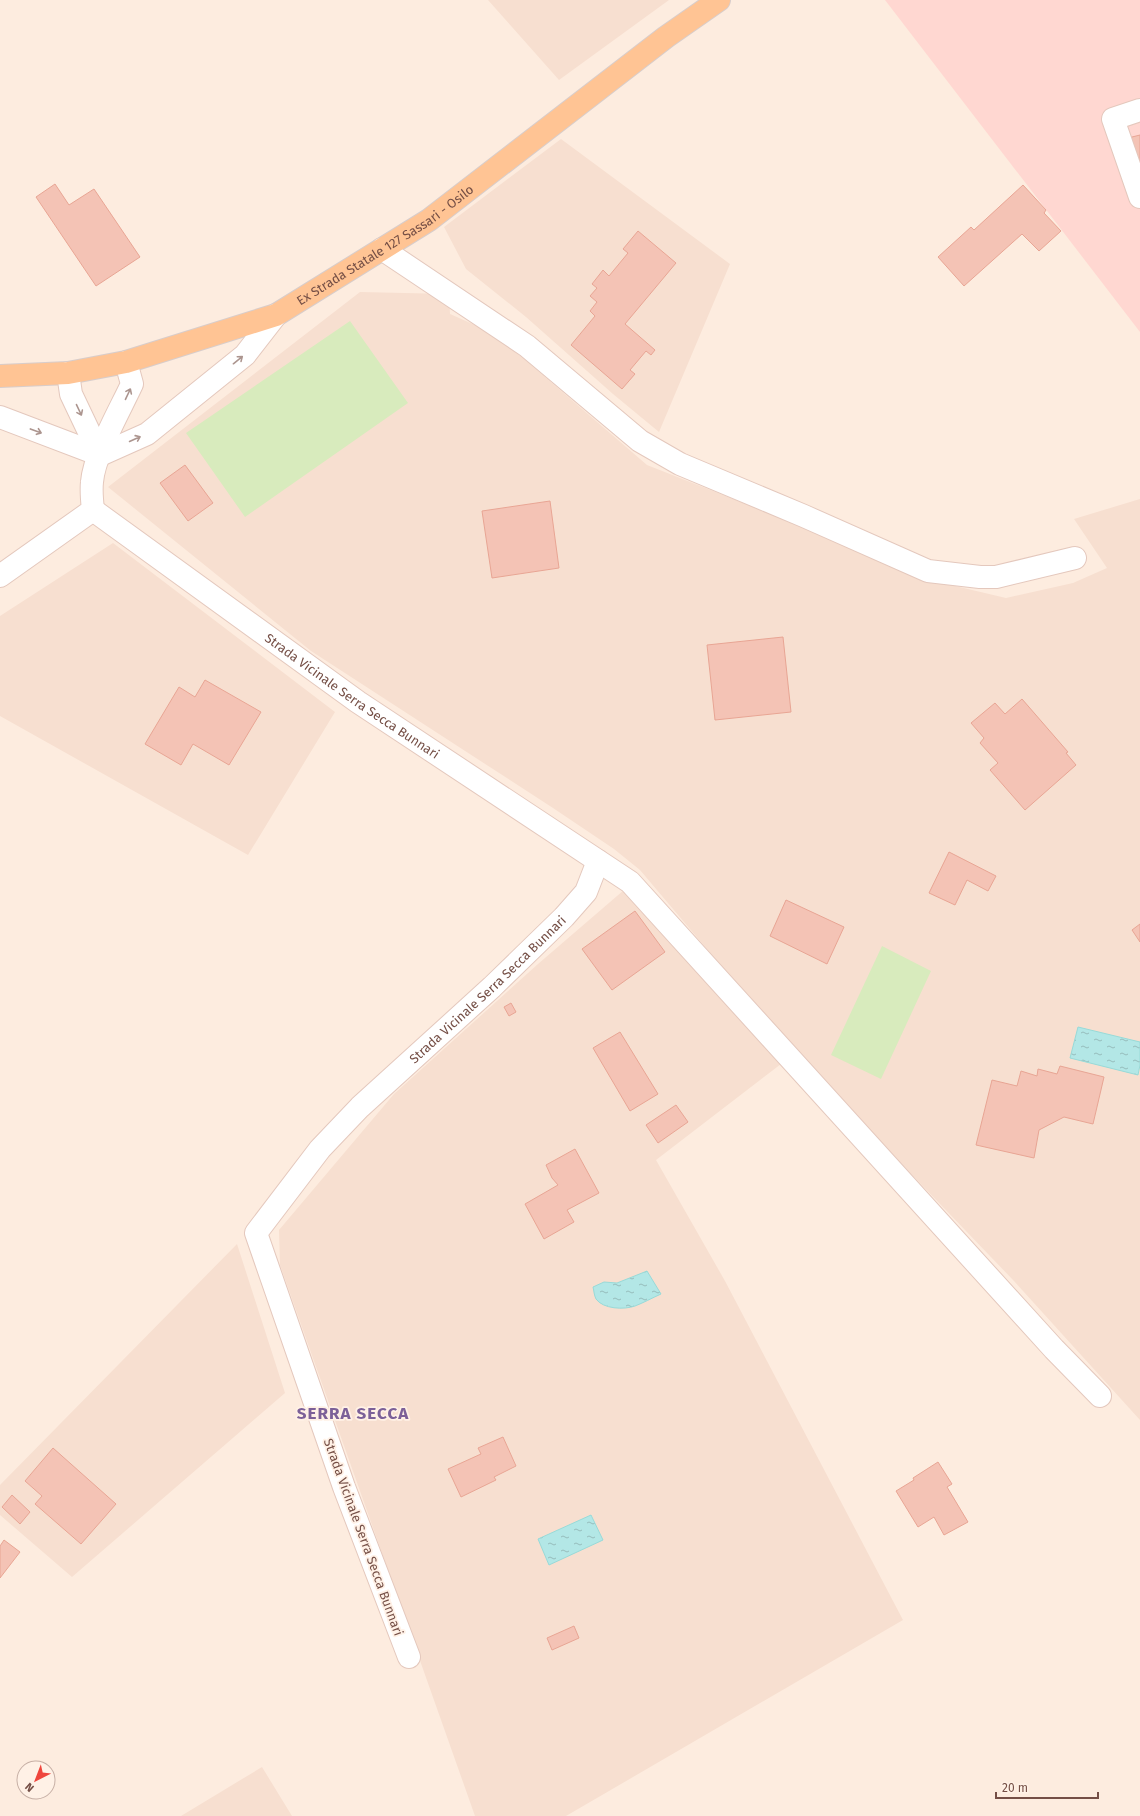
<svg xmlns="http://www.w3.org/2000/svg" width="1140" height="1816" font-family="'Fira Sans',sans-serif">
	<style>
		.residential { fill: #f7dfd0 }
		.commercial { fill: #ffd7d1 }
		.garden { fill: #d8ebbd }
		.water { fill: url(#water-ripples); stroke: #98dad8 }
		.building { fill: #f4c3b5; stroke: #e8a594 }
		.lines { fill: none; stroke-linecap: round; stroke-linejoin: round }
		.minor-casing { stroke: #e4c8bd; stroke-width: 24 }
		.major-casing { stroke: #d8cdcb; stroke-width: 24 }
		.minor { stroke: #fff; stroke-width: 22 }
		.major { stroke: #ffc494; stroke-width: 22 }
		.oneway { stroke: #ac958f }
		.labels { text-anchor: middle; stroke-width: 3.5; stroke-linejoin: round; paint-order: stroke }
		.street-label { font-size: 13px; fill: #744e45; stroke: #fff1e6 }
		.district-label { font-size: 17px; font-weight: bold; letter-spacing: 1px; fill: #7c6098; stroke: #fff1e6 }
	</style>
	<defs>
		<pattern id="water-ripples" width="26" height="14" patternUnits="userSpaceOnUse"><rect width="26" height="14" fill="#b3e7e6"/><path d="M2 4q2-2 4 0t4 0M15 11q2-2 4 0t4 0" fill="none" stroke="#96bdbc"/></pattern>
	</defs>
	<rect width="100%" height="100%" fill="#fdecdf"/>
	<!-- residential -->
	<path class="residential" d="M 488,0 L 669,0 L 559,80 Z
		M 561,139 L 730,264 L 659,432 L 613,394 L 526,317 L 466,269 L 444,227 Z
		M 360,292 L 449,294 L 450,314 L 486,330 L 523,358 L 647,465 L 784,519 L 917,577 L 1006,598 L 1073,583 L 1107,568 L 1074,519 L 1140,499 L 1140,1420 L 1014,1281 L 795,1053 L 640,870 L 614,849 L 553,808 L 311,651 L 108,487 Z
		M 113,543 L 335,712 L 248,855 L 0,716 L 0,616 Z
		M 624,890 L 781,1064 L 656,1160 L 725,1281 L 903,1620 L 566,1816 L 475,1816 L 280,1265 L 279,1230 L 394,1094 L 538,964 Z
		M 237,1244 L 285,1393 L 72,1577 L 0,1515 L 0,1485 Z
		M 262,1767 L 292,1816 L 181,1816 Z"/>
	<!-- commercial -->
	<path class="commercial" d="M 885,0 L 1140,0 L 1140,332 Z"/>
	<!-- garden -->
	<path class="garden" d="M 350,321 L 408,403 L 245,517 L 186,433 Z
		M 882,946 L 931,971 L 881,1079 L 831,1055 Z"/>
	<!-- water -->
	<path class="water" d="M 1078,1027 L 1140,1042 L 1140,1065 L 1138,1075 L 1070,1058 Z
		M 647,1271 L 661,1294 C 652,1298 643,1303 635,1306 C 624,1310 603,1309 596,1299 C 594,1295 594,1291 593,1287 L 604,1282 L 617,1283 Z
		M 591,1515 L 603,1540 L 549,1565 L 538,1539 Z"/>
	<!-- building -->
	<path class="building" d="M 1140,135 L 1140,177 L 1128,138 Z
		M 55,184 L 69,205 L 94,189 L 140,257 L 96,286 L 36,197 Z
		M 1023,185 L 1046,210 L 1044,213 L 1061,231 L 1039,251 L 1022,234 L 964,286 L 938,257 L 971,227 L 974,230 Z
		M 638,231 L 676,263 L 625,324 L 655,350 L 651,355 L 646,351 L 630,370 L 635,374 L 622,389 L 571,345 L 595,316 L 590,311 L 597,302 L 590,296 L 597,288 L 592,284 L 603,270 L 609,276 L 628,253 L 623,249 Z
		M 185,465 L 213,503 L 188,521 L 160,483 Z
		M 550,501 L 559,568 L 492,578 L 482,511 Z
		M 783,637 L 791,712 L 715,720 L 707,645 Z
		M 205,680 L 261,712 L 229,765 L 193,744 L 181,765 L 145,744 L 179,687 L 195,697 Z
		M 1022,699 L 1068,752 L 1066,753 L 1076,765 L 1025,810 L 990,770 L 998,763 L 980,743 L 984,738 L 971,723 L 995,703 L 1005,714 Z
		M 949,852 L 996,876 L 988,891 L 967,880 L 955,905 L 929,893 Z
		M 786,900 L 844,927 L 827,964 L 770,936 Z
		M 635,911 L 665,952 L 612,990 L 582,949 Z
		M 1140,924 L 1140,942 L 1132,930 Z
		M 511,1003 L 516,1012 L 509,1016 L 504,1007 Z
		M 620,1032 L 658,1094 L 630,1111 L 593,1048 Z
		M 1060,1066 L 1104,1077 L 1093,1124 L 1064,1117 L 1039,1130 L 1034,1158 L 976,1145 L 992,1080 L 1017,1086 L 1021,1071 L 1037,1076 L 1038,1069 L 1057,1074 Z
		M 676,1105 L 688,1122 L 658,1143 L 646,1125 Z
		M 575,1149 L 599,1193 L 567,1210 L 574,1222 L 544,1239 L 525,1204 L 558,1185 L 552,1178 L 546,1165 Z
		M 503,1437 L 516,1466 L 494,1477 L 496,1480 L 461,1497 L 448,1469 L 481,1454 L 478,1448 Z
		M 53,1448 L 116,1504 L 81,1544 L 35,1504 L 42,1496 L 25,1481 Z
		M 938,1462 L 952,1484 L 947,1487 L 968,1522 L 944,1535 L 934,1517 L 918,1527 L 896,1491 L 914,1480 L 913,1478 Z
		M 12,1495 L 30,1512 L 20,1524 L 2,1507 Z
		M 4,1540 L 20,1552 L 0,1578 L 0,1546 Z
		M 574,1626 L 579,1638 L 552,1650 L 547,1638 Z"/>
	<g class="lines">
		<defs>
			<g id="minor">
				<path d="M 1140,110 L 1113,119 L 1140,197"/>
				<path d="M 382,249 L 527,346 L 640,441 L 680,464 L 804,516 L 928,571 L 980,577 L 996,577 L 1075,558"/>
				<path d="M 68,373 L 71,394 L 100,455"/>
				<path d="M 0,417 L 100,455 L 147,434 L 245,355 L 276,315"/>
				<path id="s1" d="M 93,510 L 358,702 L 630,882 L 1054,1349 L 1100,1396"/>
				<path d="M 0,576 L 93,510 C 92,501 91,491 92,482 C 94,455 120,410 132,384 L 126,362"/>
				<path id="s2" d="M 409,1657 L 344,1487 L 256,1233 L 320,1149 L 360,1107 L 492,987 L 564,917 L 586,892 L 598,861"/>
			</g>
			<g id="major">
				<path id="s3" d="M 0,376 L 68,373 L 126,362 L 276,315 L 429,220 L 666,37 L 719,0"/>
			</g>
		</defs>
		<!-- minor casing -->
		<use href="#minor" class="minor-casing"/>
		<!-- major casing -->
		<use href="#major" class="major-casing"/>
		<!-- minor -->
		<use href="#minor" class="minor"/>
		<!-- major -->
		<use href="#major" class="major"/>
	</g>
	<!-- one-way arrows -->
	<defs><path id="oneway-shaft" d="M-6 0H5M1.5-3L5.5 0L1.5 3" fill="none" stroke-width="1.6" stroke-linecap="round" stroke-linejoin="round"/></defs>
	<g class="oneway">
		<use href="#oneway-shaft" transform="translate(238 360) rotate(-39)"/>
		<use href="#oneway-shaft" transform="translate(128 394) rotate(-65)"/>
		<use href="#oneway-shaft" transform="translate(79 410) rotate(65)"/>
		<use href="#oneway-shaft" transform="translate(36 431) rotate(20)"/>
		<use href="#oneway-shaft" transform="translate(135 439) rotate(-24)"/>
	</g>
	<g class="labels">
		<!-- street labels -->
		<g class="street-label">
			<text dy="5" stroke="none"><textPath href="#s3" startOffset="414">Ex Strada Statale 127 Sassari - Osilo</textPath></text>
			<text dy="5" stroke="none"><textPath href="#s1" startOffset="319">Strada Vicinale Serra Secca Bunnari</textPath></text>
			<text dy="5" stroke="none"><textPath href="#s2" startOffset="788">Strada Vicinale Serra Secca Bunnari</textPath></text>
			<text transform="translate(364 1537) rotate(70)" y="5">Strada Vicinale Serra Secca Bunnari</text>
		</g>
		<!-- district labels -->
		<g class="district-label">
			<text x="353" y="1419">SERRA SECCA</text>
		</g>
	</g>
	<!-- north arrow -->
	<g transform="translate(36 1780) rotate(222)"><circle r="19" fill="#fff1e6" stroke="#c7b0a6"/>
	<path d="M0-3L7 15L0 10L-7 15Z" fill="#ef453c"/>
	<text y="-6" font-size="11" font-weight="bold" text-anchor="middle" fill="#744e45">N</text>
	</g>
	<!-- scale -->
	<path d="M996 1792v6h102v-6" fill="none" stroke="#744e45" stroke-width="2"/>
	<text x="1002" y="1792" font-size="12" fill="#744e45" stroke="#fff1e6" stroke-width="3" paint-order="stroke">20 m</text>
</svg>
